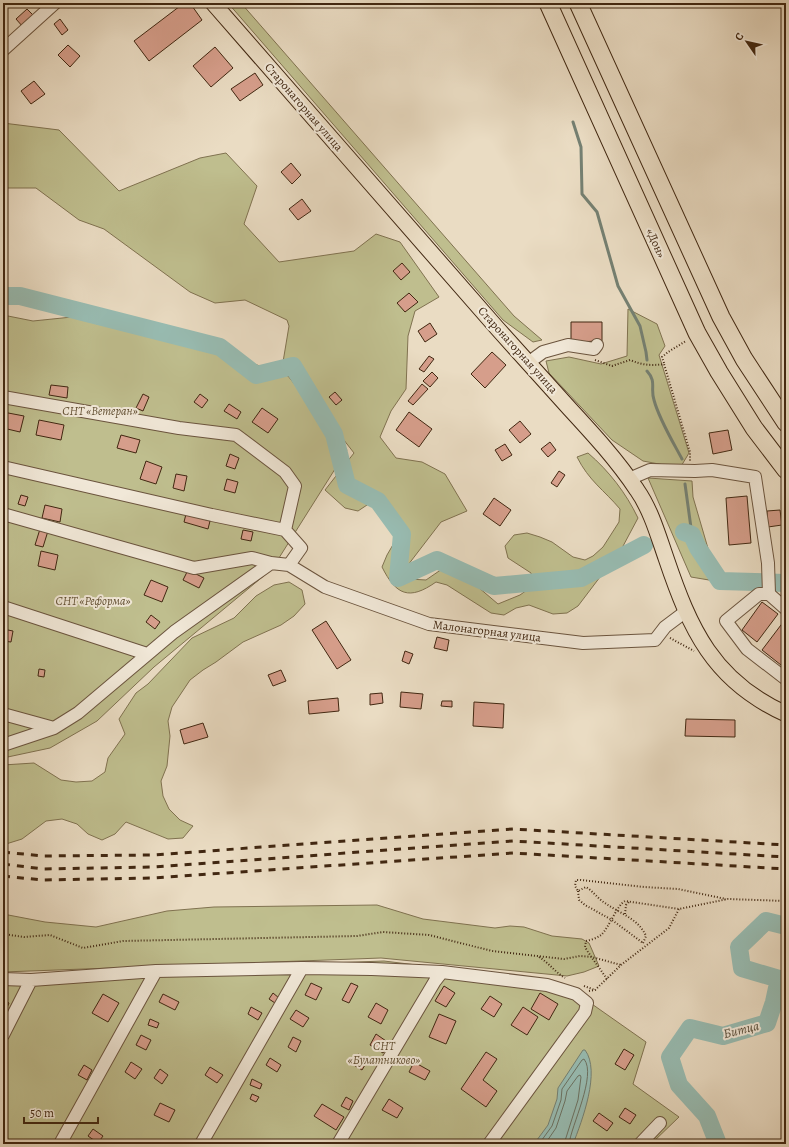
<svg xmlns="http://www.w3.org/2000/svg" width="789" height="1147" font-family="Alegreya,serif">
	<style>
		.green { fill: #bfbe8e; stroke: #807250 }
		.water { fill: #98bcb2; stroke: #758072 }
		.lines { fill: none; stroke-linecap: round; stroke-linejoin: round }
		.shore { stroke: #6c7262; stroke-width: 1 }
		.stream { stroke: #758072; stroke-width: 3 }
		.river { stroke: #98bcb2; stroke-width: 18 }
		.building { fill: #d69e8b; stroke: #412711 }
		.minor-casing { stroke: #6b543e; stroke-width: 14 }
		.major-casing { stroke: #412711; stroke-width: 17 }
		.highway-casing { stroke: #412711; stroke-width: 19 }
		.path { stroke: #412711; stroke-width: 2; stroke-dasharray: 1 2; stroke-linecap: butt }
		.minor { stroke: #f1e8d8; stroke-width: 12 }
		.major { stroke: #eadcc3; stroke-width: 15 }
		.highway { stroke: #eadcc3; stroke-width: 17 }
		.rail { stroke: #412711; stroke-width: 3; stroke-dasharray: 7 7; stroke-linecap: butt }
		.labels { text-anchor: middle; stroke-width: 4; stroke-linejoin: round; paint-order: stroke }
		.street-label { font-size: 12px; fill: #412711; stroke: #f1e8d8 }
		.park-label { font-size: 12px; font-style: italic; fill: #604d30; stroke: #f1e8d8 }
		.water-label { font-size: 13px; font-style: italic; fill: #574c39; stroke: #f1e8d8 }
	</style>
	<rect width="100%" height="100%" fill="#eadcc3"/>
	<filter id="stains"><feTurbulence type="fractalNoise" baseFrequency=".005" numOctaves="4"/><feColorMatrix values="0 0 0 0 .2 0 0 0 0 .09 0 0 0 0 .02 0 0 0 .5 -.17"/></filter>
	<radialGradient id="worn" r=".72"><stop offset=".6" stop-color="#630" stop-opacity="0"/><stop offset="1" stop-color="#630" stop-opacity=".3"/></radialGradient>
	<!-- green -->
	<path class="green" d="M 228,3 L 241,3 L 514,316 L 542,340 L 533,342 L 503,320 Z
		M 3,123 L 59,130 L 119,191 L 200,158 L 226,153 L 257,186 L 244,224 L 279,262 L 354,251 L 376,234 L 400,242 L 439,297 L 415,311 L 408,336 L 406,389 L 391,411 L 380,437 L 396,458 L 422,462 L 445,474 L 467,511 L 441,522 L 408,565 L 409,579 L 426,580 L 442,569 L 467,580 L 478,587 L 498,604 L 520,595 L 534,585 L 531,573 L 508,558 L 505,546 L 514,535 L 527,533 L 540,537 L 552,542 L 573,557 L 585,560 L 593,556 L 603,547 L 619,522 L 620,509 C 604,490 589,481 577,457 L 588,453 C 609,471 626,493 638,518 L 622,548 L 578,606 L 567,613 L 553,614 L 529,605 L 516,608 L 504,615 L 491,613 L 447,585 L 436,582 C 409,601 396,595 382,567 L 387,555 L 394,543 L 395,529 L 392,516 L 384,505 L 370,503 L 358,511 L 345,508 L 325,490 L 354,453 L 283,362 L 289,326 L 287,320 L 245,300 L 215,303 L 190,292 L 104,229 L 79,220 L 36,188 L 3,188 Z
		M 628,309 L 657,324 L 665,346 L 659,355 L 689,453 L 680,468 L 643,461 L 612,440 L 549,373 L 546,361 L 569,357 L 601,364 L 627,356 Z
		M 111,313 L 288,376 L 347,450 L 272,569 L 154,667 L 97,721 L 50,748 L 3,758 L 3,315 L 33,321 Z
		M 648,478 L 692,481 L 693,497 L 712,562 L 709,580 L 691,577 Z
		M 289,582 L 302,590 L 305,604 L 294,616 L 281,625 L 243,642 L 216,662 L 203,670 L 190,680 L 172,707 L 168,721 L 170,736 L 167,766 L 161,781 L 163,796 L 169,809 L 180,820 L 193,826 L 183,838 L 168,839 L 126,822 L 115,834 L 102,840 L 88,834 L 77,824 L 62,819 L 46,821 L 22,839 L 6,844 L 3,843 L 3,765 L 34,763 L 61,780 L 76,782 L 92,781 L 105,772 L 108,758 L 125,734 L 119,719 L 136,693 L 148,684 L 192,638 L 234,618 L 256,596 L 274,585 Z
		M 377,905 L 423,919 L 495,928 L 510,926 L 524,927 L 552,936 L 582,939 L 589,943 L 599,966 L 584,972 L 567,976 L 381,958 L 3,972 L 3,914 L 45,922 L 96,927 L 167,911 L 214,907 Z
		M 384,961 L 562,983 L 646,1042 L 633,1084 L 679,1117 L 651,1144 L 3,1144 L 3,975 Z"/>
	<!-- water -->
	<path class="water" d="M 583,1050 L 585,1050 C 601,1071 582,1121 573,1144 L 534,1144 L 548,1125 L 557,1099 L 558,1088 Z"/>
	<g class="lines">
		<!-- shore -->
		<path class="shore" d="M 539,1144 L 552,1126 L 561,1100 L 562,1089 L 582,1060 L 584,1059 C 597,1075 571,1126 569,1144
			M 545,1144 L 556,1128 L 565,1101 L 567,1091 L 578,1076 L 580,1075 L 581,1077 L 578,1100 L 564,1144"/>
		<!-- stream -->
		<path class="stream" d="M 573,122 L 581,147 L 582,194 L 597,212 L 618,286 L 640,326 L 646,352 L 647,360
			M 647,371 C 657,382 650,388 654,400 C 659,419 673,442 682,459
			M 685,484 L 692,535"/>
		<!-- river -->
		<path class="river" d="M 3,296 L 20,296 L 220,347 L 256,375 L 293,366 L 334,434 L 347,485 L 378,501 L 402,534 L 398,578 L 437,560 L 494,586 L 581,578 L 644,545
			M 684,532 L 692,535 L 698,548 L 720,581 L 785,583 L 786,584
			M 718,1144 L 707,1116 L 679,1085 L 670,1057 L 690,1028 L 723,1036 L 767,1023 L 774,1002 L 779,979 L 742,968 L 739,947 L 766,921 L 786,926"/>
	</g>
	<!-- building -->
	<path class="building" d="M 184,3 L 190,3 L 202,20 L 149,61 L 134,41 Z
		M 27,9 L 34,16 L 23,27 L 16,19 Z
		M 60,19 L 68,30 L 62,35 L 54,24 Z
		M 68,45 L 80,56 L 70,67 L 58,55 Z
		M 215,47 L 233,68 L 211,87 L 193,66 Z
		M 255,73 L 263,85 L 240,101 L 231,89 Z
		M 34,81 L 45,94 L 31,104 L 21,91 Z
		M 291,163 L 301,175 L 292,184 L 281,172 Z
		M 302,199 L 311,211 L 298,220 L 289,209 Z
		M 402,263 L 410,272 L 401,280 L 393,271 Z
		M 409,293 L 418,302 L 405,312 L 397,303 Z
		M 571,322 L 602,322 L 602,341 L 571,342 Z
		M 430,323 L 437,334 L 425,342 L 418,331 Z
		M 492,352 L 506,365 L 485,388 L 471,374 Z
		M 429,356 L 434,359 L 424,372 L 419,369 Z
		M 432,372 L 438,378 L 430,387 L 423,381 Z
		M 422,384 L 428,389 L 413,405 L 408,401 Z
		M 51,385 L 68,387 L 67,398 L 49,395 Z
		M 335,392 L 342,400 L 336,405 L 329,397 Z
		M 143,394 L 149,397 L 143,411 L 136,408 Z
		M 200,394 L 208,400 L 202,408 L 194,402 Z
		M 229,404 L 241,412 L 237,419 L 224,411 Z
		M 262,408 L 278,419 L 268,433 L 252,422 Z
		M 3,412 L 24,416 L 20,432 L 3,428 Z
		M 409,412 L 432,429 L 419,447 L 396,430 Z
		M 39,420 L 64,425 L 61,440 L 36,435 Z
		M 520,421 L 531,434 L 520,443 L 509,430 Z
		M 728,430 L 732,450 L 713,454 L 709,433 Z
		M 121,435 L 140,440 L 136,453 L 117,448 Z
		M 550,442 L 556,450 L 548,457 L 541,449 Z
		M 505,444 L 512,455 L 502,461 L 495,450 Z
		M 230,454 L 239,458 L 235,469 L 226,466 Z
		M 146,461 L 162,467 L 156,484 L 140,479 Z
		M 559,471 L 565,475 L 557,487 L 551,483 Z
		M 176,474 L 187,476 L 184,491 L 173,488 Z
		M 227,479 L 238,482 L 235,493 L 224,490 Z
		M 21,495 L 28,497 L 25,506 L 18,504 Z
		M 747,496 L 751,543 L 729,545 L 726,498 Z
		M 494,498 L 511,510 L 500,526 L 483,514 Z
		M 45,505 L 62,509 L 60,522 L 42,518 Z
		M 780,510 L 782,525 L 768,527 L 767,511 Z
		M 186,514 L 210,521 L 208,529 L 184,522 Z
		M 40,529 L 48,531 L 43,547 L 35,545 Z
		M 243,530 L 253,532 L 251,541 L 241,539 Z
		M 41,551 L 58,555 L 55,570 L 38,566 Z
		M 188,570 L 204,578 L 199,588 L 183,580 Z
		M 151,580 L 168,587 L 162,602 L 144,595 Z
		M 762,602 L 778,614 L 757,642 L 742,630 Z
		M 151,615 L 160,622 L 155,629 L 146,622 Z
		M 326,621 L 351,660 L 337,669 L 312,630 Z
		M 784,621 L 786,623 L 786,669 L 762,650 Z
		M 3,629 L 13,631 L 11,642 L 3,641 Z
		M 437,637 L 449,640 L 447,651 L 434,648 Z
		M 405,651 L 413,654 L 409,664 L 402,661 Z
		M 39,669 L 45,670 L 44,677 L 38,676 Z
		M 281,670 L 286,681 L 273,686 L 268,675 Z
		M 401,692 L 423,694 L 421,709 L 400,707 Z
		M 382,693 L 383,703 L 370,705 L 370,694 Z
		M 338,698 L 339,711 L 309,714 L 308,701 Z
		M 442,701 L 452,701 L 452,707 L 441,706 Z
		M 474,702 L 504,704 L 503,728 L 473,726 Z
		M 686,719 L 735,720 L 735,737 L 685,736 Z
		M 203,723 L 208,737 L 184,744 L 180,730 Z
		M 311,983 L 322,988 L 316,1000 L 305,995 Z
		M 351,983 L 358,986 L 349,1003 L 342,1000 Z
		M 444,986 L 455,993 L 446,1007 L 435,1001 Z
		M 273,993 L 279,998 L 275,1003 L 269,999 Z
		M 540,993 L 558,1004 L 549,1020 L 531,1009 Z
		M 103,994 L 119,1003 L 108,1022 L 92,1013 Z
		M 163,994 L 179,1002 L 175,1010 L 159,1002 Z
		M 490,996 L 502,1004 L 494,1017 L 481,1009 Z
		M 3,1000 L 9,1003 L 3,1017 Z
		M 376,1003 L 388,1010 L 381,1024 L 368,1017 Z
		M 251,1007 L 262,1013 L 258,1020 L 248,1014 Z
		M 523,1007 L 538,1017 L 527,1035 L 511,1025 Z
		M 296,1010 L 309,1018 L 303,1027 L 290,1019 Z
		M 439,1014 L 456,1021 L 446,1044 L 429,1037 Z
		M 150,1019 L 159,1023 L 157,1028 L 148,1025 Z
		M 376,1034 L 389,1043 L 383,1053 L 370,1045 Z
		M 141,1035 L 151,1040 L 146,1050 L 136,1045 Z
		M 293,1037 L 301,1041 L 296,1052 L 288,1047 Z
		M 624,1049 L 634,1055 L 625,1070 L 615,1064 Z
		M 486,1052 L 497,1059 L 483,1080 L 497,1091 L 486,1107 L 461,1089 Z
		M 358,1054 L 368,1060 L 362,1070 L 352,1064 Z
		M 270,1058 L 281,1065 L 277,1072 L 266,1065 Z
		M 131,1062 L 142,1069 L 135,1079 L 125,1072 Z
		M 414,1062 L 430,1071 L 425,1080 L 409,1072 Z
		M 84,1065 L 92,1070 L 87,1080 L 78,1075 Z
		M 210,1067 L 223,1075 L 217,1083 L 205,1075 Z
		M 160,1069 L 168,1075 L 162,1084 L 154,1078 Z
		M 252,1079 L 262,1084 L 260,1089 L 250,1085 Z
		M 252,1094 L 259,1097 L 256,1102 L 250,1099 Z
		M 346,1097 L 353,1101 L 349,1110 L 341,1106 Z
		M 389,1099 L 403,1108 L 397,1118 L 382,1110 Z
		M 160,1103 L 175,1110 L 169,1122 L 154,1115 Z
		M 322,1104 L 344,1117 L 336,1130 L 314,1116 Z
		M 625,1108 L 636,1115 L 630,1124 L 619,1117 Z
		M 599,1113 L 613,1123 L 607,1131 L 593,1121 Z
		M 93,1129 L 103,1136 L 98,1143 L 88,1136 Z"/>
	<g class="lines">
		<defs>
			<path id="minor" d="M 3,50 L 55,3
				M 528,363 L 543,352 L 568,345 L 594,349 L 597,345
				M 3,397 L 179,428 L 236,435 L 285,472 L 295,486 L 285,530
				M 3,467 L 212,515 L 285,530 L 301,548 L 289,565
				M 629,479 L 650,470 L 695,471 L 712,470 L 755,477 L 768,563 L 769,594
				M 3,514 L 194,568 L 252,558 L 271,563
				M 3,607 L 147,654
				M 786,609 L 769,594 L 759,594 L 726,621 L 747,649 L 786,679
				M 3,714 L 54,728
				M 3,745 L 54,728 L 78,713 L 174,632 L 271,563 L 289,565 L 325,587 L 429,624 L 583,643 L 655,640 L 665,627 L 685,612
				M 3,979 L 31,980 L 156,971 L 302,968 L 372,969 L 442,972 L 547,985 L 576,994 L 587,1003 L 585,1012 L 489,1144
				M 3,1035 L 31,980
				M 60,1144 L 156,971
				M 201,1144 L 302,968
				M 338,1144 L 435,981 L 442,972
				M 640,1144 L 660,1123"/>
			<path id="major" d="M 213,3 C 308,111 402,220 497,328 C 521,355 545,381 569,408 C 593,434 617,460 637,490 C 651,510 658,535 666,558 C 690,629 713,681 786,714"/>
			<path id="highway" d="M 548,3 L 697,333 L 719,372 L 754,428 L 786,470
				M 578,3 L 721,317 L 744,359 L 786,423"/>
		</defs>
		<!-- minor casing -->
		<use href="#minor" class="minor-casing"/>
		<!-- major casing -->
		<use href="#major" class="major-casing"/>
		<!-- highway casing -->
		<use href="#highway" class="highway-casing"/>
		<!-- path -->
		<path class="path" d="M 595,360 L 612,366 L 630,360 C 642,365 651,366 664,364 L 690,452 L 690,462
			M 664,363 L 662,357 L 668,352 L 686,341
			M 670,638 L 694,651
			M 578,891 L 579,900 L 585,905 L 612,920 L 643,943
			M 625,914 L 626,905 L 630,901
			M 3,934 L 24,937 L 50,935 L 83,948 L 123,941 L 357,936 L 383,932 L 429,935 L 492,951 L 564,959 L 580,956 L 592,957 L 621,965
			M 643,943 L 646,936 C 639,919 619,913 605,903 C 598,899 593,891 586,887 L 578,891 L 575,886 L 576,880 L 581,880 L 644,887 L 678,889 L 726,899
			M 539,957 C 549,963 555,972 565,978
			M 607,979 L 588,952 L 585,947 L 586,941 C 591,940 597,938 601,935 C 609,928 617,905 625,901 L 679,909 L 728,899 L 786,901
			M 584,986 L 595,990
			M 589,991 L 595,990 L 621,965 L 669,928 L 679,909"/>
		<!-- minor -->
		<use href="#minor" class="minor"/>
		<!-- major -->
		<use href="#major" class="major"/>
		<!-- highway -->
		<use href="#highway" class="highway"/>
		<!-- rail -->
		<path class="rail" d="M 3,852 L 43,856 L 152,855 L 513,829 L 786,845
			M 3,864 L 43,869 L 153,867 L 513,841 L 786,857
			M 3,876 L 42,880 L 153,878 L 513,853 L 786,869"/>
	</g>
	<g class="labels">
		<!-- street labels -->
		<g class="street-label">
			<text transform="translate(304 107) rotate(49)" y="4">Старонагорная улица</text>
			<text transform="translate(656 243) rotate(66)" y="4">«Дон»</text>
			<text transform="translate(518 350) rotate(48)" y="4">Старонагорная улица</text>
			<text transform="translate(487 631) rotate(7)" y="4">Малонагорная улица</text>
		</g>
		<!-- park labels -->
		<g class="park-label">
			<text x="100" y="415">СНТ «Ветеран»</text>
			<text x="93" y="605">СНТ «Реформа»</text>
			<text x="384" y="1050">СНТ<tspan x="384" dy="14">«Булатниково»</tspan></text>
		</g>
		<!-- water labels -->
		<g class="water-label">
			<text transform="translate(741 1029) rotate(-14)" y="5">Битца</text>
		</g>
	</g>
	<!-- margin -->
	<rect width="789" height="1147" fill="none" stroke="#eadcc3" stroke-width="16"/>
	<rect x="4" y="4" width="781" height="1139" fill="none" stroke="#412711" stroke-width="2"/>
	<rect x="8" y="8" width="773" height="1131" fill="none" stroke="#412711"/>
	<!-- north arrow -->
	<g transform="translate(747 42) rotate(304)" stroke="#f1e8d8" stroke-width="3" paint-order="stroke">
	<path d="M0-3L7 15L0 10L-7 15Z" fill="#412711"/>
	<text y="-6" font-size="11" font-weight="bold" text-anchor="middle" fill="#412711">С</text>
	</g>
	<!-- scale -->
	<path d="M24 1117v6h74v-6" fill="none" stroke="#412711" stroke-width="2"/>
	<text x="30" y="1117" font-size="12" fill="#412711" stroke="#f1e8d8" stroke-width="3" paint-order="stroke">50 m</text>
	<rect width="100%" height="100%" filter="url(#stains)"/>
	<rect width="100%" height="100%" fill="url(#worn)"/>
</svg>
